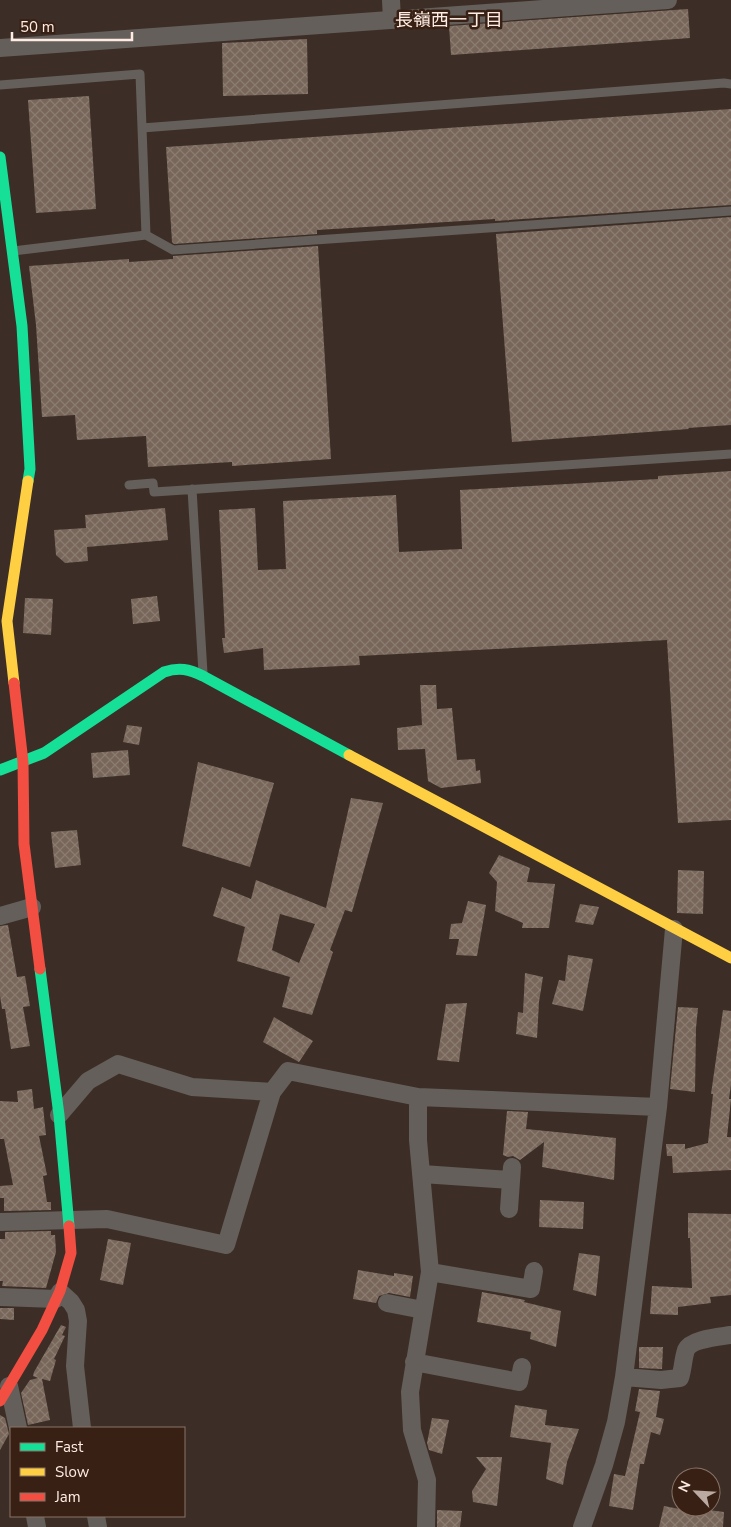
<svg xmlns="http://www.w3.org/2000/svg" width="731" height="1527" font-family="'Nunito Sans','Noto Sans JP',sans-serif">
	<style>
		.building { fill: url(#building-cross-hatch); fill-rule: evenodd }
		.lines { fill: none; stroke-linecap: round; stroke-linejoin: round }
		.lane { stroke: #645f5a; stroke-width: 9 }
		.street { stroke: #645f5a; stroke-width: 18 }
		.fast { stroke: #16e098; stroke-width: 11 }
		.slow { stroke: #ffcf43; stroke-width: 11 }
		.jam { stroke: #f24e42; stroke-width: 11 }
		.labels { text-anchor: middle; stroke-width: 5; stroke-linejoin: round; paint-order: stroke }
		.neighbourhood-label { font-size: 18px; fill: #feece4; stroke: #392014 }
	</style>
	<defs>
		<pattern id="building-cross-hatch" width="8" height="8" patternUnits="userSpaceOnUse" patternTransform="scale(1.25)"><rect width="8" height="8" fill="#776659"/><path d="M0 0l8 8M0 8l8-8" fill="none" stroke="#8b7c71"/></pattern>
	</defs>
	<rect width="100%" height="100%" fill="#3c2e26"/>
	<!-- building -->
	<path class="building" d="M 688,9 L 690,38 L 451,55 L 449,26 Z
		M 307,39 L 308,94 L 223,96 L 222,43 Z
		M 89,96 L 96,209 L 36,213 L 28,100 Z
		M 731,109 L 731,205 L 495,221 L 495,219 L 317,230 L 317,234 L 174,244 L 172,242 L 166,147 Z
		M 731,217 L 731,425 L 688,428 L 689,429 L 512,442 L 496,234 Z
		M 318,246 L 331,459 L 232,466 L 232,462 L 148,467 L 146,436 L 77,440 L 75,415 L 42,417 L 36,325 L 29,266 L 129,259 L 129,262 L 173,259 L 173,256 Z
		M 731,471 L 731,820 L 678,823 L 667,640 L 359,656 L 360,665 L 264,670 L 263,648 L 224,653 L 222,638 L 225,638 L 219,510 L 255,508 L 258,570 L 286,569 L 283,501 L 396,495 L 399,552 L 462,549 L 460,490 L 658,479 L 658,476 Z
		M 165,508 L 168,540 L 87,547 L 88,561 L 65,563 L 56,555 L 54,530 L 86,528 L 85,515 Z
		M 157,596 L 160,621 L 133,624 L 131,599 Z
		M 25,598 L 53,599 L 51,635 L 23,633 Z
		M 420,685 L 436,685 L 437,709 L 452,708 L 457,760 L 475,759 L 476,771 L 480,770 L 481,783 L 441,788 L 428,781 L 425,749 L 398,750 L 397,728 L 422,725 Z
		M 127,725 L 142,727 L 139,745 L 123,742 Z
		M 128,750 L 130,775 L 93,778 L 91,753 Z
		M 198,762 L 274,783 L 250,867 L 182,846 Z
		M 351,798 L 383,803 L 352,912 L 345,910 L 330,950 L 333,952 L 312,1015 L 282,1007 L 290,977 L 237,961 L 245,927 L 213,916 L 222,887 L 251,899 L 256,880 L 326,908 ZM 280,914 L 315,924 L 299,963 L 272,950 Z
		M 77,830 L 81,865 L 55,868 L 51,832 Z
		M 499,855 L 530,868 L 527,882 L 555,884 L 549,928 L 522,928 L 523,923 L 495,911 L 497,882 L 489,873 Z
		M 678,870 L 704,871 L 703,914 L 677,913 Z
		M 468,901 L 486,905 L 477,956 L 456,955 L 459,939 L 449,939 L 451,924 L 462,923 Z
		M 580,904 L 599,907 L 593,925 L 575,922 Z
		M 8,925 L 17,977 L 25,976 L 30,1006 L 23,1007 L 30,1046 L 11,1049 L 5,1009 L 2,1009 L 0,996 L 0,926 Z
		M 568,955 L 593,959 L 583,1011 L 552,1004 L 559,980 L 565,981 Z
		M 525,973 L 543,977 L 539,1002 L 537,1038 L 516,1034 L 518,1012 L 523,1013 Z
		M 467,1003 L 459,1062 L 437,1060 L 446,1004 Z
		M 678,1007 L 698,1008 L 696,1028 L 695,1092 L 670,1089 Z
		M 723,1010 L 731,1011 L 731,1085 L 729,1099 L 731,1099 L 727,1137 L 731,1137 L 731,1170 L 673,1173 L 672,1156 L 667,1156 L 666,1144 L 685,1144 L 685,1149 L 708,1143 L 713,1094 L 711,1094 Z
		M 274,1017 L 313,1041 L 299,1062 L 263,1042 Z
		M 32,1089 L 34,1109 L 43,1107 L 46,1135 L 39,1136 L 47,1175 L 43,1176 L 47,1202 L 51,1202 L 51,1210 L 4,1211 L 4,1198 L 0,1198 L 0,1186 L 13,1185 L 4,1139 L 0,1139 L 0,1101 L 18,1102 L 17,1091 Z
		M 507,1111 L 528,1112 L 526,1129 L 616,1138 L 614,1180 L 542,1167 L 544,1142 L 520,1160 L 513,1156 L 508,1157 L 503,1155 Z
		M 540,1200 L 584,1202 L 583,1229 L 539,1227 Z
		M 688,1213 L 731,1214 L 731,1295 L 710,1297 L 711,1303 L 678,1307 L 678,1315 L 650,1314 L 652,1286 L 692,1288 L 690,1238 L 688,1238 Z
		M 51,1231 L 51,1235 L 55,1235 L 56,1252 L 46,1288 L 2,1286 L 3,1281 L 0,1281 L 0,1239 L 5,1239 L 5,1232 Z
		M 108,1239 L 131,1243 L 123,1285 L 100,1280 Z
		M 579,1253 L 600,1256 L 596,1296 L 573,1290 Z
		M 358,1270 L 394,1276 L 394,1273 L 413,1276 L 410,1297 L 389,1293 L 379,1296 L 376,1303 L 353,1299 Z
		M 482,1292 L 525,1300 L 524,1302 L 561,1311 L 556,1347 L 530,1339 L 531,1332 L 477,1322 Z
		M 0,1308 L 14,1308 L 14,1320 L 0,1319 Z
		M 61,1325 L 66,1327 L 62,1335 L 65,1336 L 54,1359 L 56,1360 L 50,1381 L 42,1379 L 50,1420 L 28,1425 L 21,1393 L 30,1380 L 38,1378 L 33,1376 L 34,1372 Z
		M 639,1347 L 663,1347 L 662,1369 L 639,1368 Z
		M 639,1389 L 660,1391 L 656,1417 L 664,1419 L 660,1435 L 651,1432 L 644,1464 L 640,1464 L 633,1510 L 609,1506 L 614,1474 L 625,1476 L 640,1412 L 635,1411 Z
		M 515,1405 L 547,1410 L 545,1425 L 579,1429 L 567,1462 L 563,1485 L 546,1479 L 551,1443 L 510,1437 Z
		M 0,1415 L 5,1418 L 9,1434 L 0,1450 Z
		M 432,1418 L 449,1420 L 442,1454 L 429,1450 L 427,1443 Z
		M 476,1457 L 502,1457 L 497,1506 L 473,1502 L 472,1491 L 486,1469 Z
		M 664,1506 L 700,1513 L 701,1509 L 724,1512 L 723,1527 L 659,1527 Z
		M 437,1510 L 462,1511 L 460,1527 L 437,1527 Z"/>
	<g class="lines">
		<!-- lane -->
		<path class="lane" d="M 0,85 L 140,74 L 146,235 L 13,251
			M 142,128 L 724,83 L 731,84
			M 146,235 L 173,250 L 731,211
			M 129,485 L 153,483 L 154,492 L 731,454
			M 192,489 L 203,673"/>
		<!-- street -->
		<path class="street" d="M 391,0 L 392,20
			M 0,48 L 668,0
			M 0,916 L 32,907
			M 418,1097 L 418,1140 L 430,1272 L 410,1392 L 412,1430 L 427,1480 L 426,1527
			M 59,1115 L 88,1081 L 118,1064 L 192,1087 L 272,1092
			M 422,1174 L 511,1180
			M 509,1209 L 512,1167
			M 0,1222 L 107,1219 L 226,1245 L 272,1092 L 288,1071 L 418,1097 L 658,1107
			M 430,1272 L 531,1289 L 534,1271
			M 60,1292 L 71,1302 L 76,1310 L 78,1321 L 75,1366 L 82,1428
			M 0,1297 L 56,1299
			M 387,1303 L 423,1310
			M 414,1362 L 519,1382 L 522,1367
			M 624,1377 L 661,1380 L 680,1378 C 683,1369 683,1359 686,1350 C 691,1339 719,1337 731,1335
			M 9,1386 L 18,1428
			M 35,1516 L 37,1527
			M 96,1516 L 98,1527
			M 582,1527 L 604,1465 L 616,1422 L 624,1377 L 658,1107 L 674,929"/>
		<!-- fast -->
		<path class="fast" d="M 0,157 L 22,326 L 30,469 L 28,481
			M 0,770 L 44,753 L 164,672 C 179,667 189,669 203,676 L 349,755
			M 40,969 L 59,1115 L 69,1226"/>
		<!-- slow -->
		<path class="slow" d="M 14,683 L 7,621 L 28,481
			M 349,755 L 731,958"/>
		<!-- jam -->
		<path class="jam" d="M 14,683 L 23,762 L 24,844 L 40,969
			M 0,1401 L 42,1330 L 60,1291 L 71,1253 L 69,1226"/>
	</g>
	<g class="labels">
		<!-- neighbourhood labels -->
		<g class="neighbourhood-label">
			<text x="449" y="26">長嶺西一丁目</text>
		</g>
	</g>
	<!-- legend -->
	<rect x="10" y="1427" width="175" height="90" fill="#392014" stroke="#887267"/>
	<rect x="20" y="1443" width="25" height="8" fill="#16e098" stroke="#887267"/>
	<text x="55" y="1452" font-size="15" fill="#feece4">Fast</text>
	<rect x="20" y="1468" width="25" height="8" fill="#ffcf43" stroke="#887267"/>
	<text x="55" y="1477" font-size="15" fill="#feece4">Slow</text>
	<rect x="20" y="1493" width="25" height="8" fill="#f24e42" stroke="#887267"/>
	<text x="55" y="1502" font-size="15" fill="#feece4">Jam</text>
	<!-- north arrow -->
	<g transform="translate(696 1492) rotate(295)"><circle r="24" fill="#392014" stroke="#887267"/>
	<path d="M0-4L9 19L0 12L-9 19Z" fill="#baaaa2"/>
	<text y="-8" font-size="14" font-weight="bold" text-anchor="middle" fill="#feece4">N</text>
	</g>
	<!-- scale -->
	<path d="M12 32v8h120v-8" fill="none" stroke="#feece4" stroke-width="2.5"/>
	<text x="20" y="32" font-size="15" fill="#feece4" stroke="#392014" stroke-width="4" paint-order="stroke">50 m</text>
</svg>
